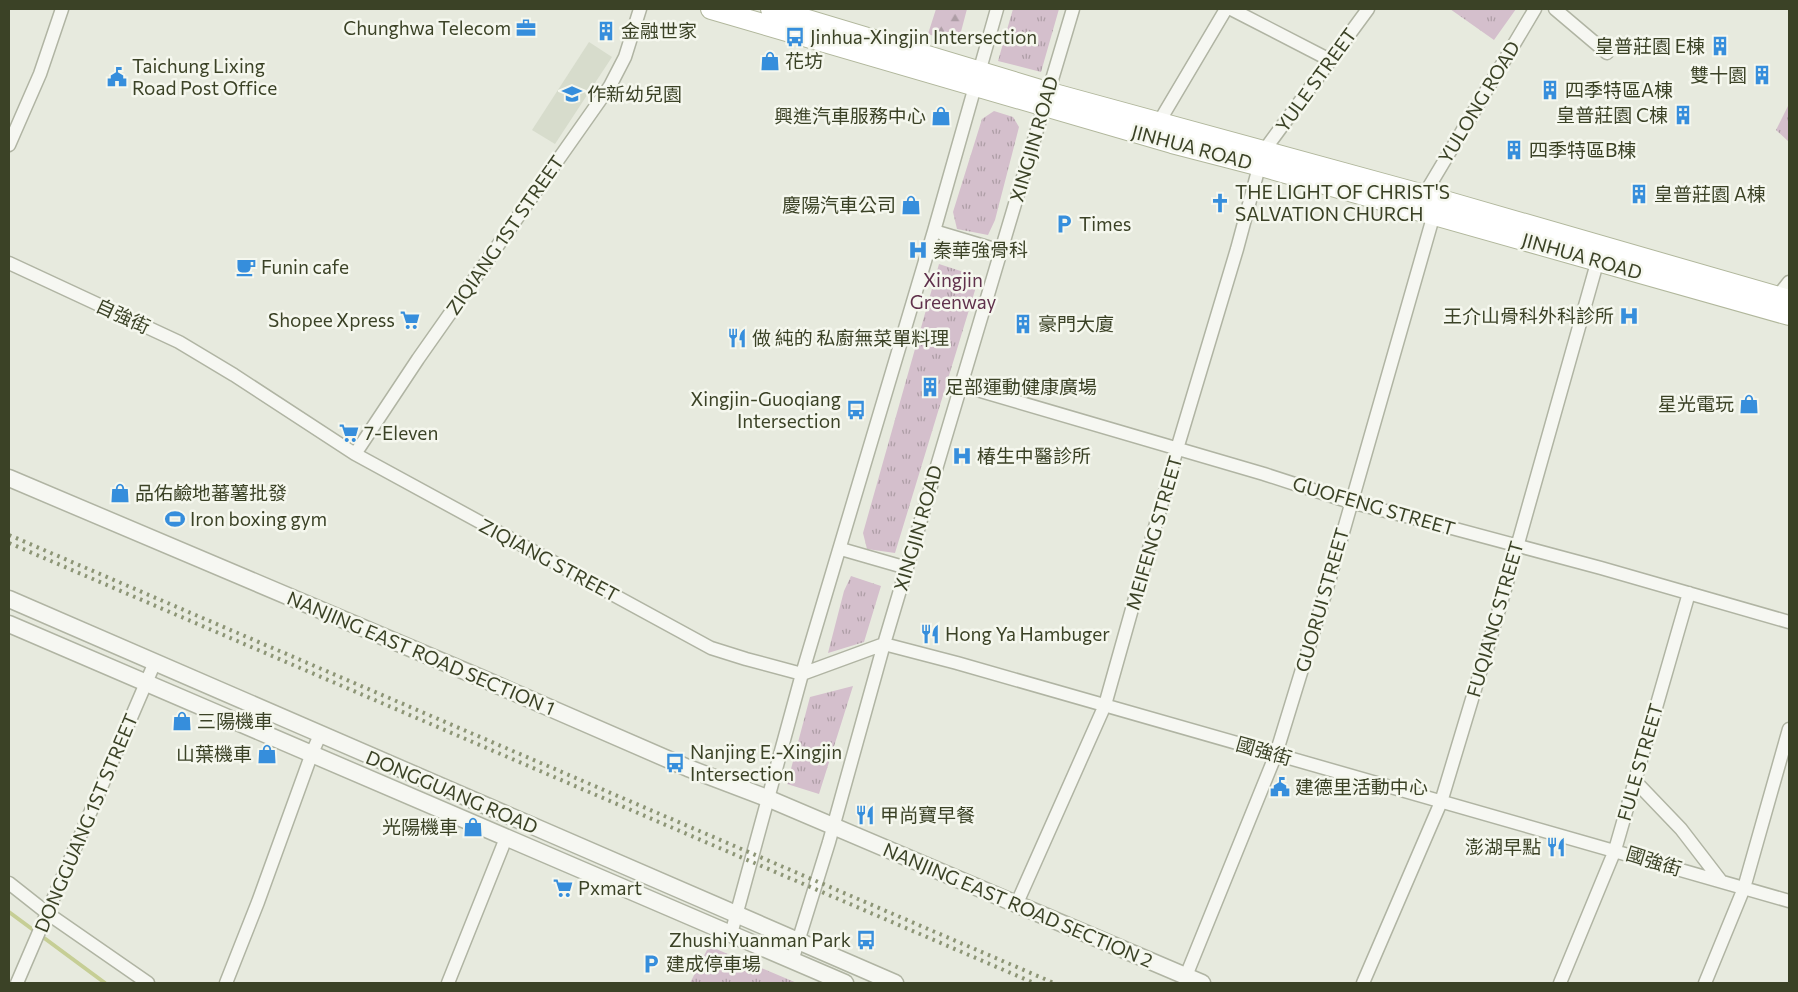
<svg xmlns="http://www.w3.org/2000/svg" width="1798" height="992" font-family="Commissioner,'Noto Sans TC',sans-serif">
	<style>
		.built { fill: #d7dccc }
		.forest { fill: url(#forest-firs) }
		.park { fill: url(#park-tufts) }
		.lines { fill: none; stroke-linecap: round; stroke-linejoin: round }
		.stream { stroke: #c6ce95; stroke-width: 4 }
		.minor-casing { stroke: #b0b4a3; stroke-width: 15 }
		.tertiary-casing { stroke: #b0b4a3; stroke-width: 19 }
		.primary-casing { stroke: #b1b79c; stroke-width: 22 }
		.minor { stroke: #f6f7f2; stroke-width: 12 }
		.tertiary { stroke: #f6f7f2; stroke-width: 16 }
		.primary { stroke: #fff; stroke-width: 20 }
		.rail { stroke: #8d9576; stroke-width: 4; stroke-dasharray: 2.5 5; stroke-linecap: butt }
		.labels { text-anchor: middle; stroke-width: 5; stroke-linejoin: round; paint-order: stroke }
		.poi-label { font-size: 19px; fill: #3b4226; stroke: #f5f7ee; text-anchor: start }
		.street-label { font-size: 19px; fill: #3b4226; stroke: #f5f7ee }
		.park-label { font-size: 19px; fill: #60314c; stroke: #f5f7ee }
	</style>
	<defs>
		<pattern id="forest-firs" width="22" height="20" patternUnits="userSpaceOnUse" patternTransform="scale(1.25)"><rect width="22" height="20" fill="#d4bfcc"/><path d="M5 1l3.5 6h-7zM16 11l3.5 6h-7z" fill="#ad9da5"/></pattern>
		<pattern id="park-tufts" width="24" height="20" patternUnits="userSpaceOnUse" patternTransform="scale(1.25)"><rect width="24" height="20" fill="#d4bfcc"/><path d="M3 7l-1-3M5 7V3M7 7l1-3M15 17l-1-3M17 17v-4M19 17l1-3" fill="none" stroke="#ad9da5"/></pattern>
	</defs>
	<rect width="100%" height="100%" fill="#e7eade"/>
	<!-- built -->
	<path class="built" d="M 589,42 L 612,57 L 555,144 L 532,130 Z"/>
	<!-- forest -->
	<path class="forest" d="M 936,9 L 967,9 L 958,43 L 949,40 L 948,35 L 945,33 L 941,33 L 937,37 L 928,34 Z"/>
	<!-- park -->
	<path class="park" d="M 1013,9 L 1059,9 L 1041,72 L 998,61 Z
		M 1450,9 L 1516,9 L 1494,40 Z
		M 1789,104 L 1789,142 L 1776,130 Z
		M 994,111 L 1013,117 L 1019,127 L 995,220 L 988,235 L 957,229 L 953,212 L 982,119 Z
		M 939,264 L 979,277 L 895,553 L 867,549 L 863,533 Z
		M 851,576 L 881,586 L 864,642 L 828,653 L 844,591 Z
		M 853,686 L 819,794 L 787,784 L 810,697 Z
		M 709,946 L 797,983 L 690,983 Z"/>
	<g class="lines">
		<!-- stream -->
		<path class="stream" d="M 9,912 L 105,983"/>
		<defs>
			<path id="minor" d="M 1231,9 L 1330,60
				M 1555,9 L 1607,53
				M 1159,122 L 1226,9
				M 9,145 L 40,74 L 62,9
				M 1424,195 L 1535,9
				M 934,231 L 1001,251
				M 9,263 L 179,342 L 234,375 L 355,454 L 711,648 L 746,659 L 802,674 L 884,644 L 957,663 C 1234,743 1512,820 1789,901
				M 1777,297 L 1789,282
				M 960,385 L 1264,474 L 1350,502 L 1433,523 L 1601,568 L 1789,622
				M 355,454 L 418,359 L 610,86 L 625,57 L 640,9
				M 841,549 L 907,568
				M 1635,781 L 1681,829 L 1721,881
				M 9,883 L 47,913 L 148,983
				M 1017,903 L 1105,705 L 1177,449 L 1237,249 L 1263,152 L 1368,9
				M 731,934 L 802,674 L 934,231 L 997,9
				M 792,961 L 829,842 L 884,644 L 1073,9
				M 1186,976 L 1276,754 L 1330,578 L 1434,214
				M 17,983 L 155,662
				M 226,983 L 258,902 L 312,753 L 320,735
				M 448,983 L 506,838
				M 1363,983 L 1441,802 L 1504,593 L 1599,256
				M 1560,983 L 1615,850 L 1689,593
				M 1705,983 L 1744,888 L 1789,729"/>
			<path id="tertiary" d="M 9,478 L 481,678 L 688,768 L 767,798 L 1202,983
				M 9,599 L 895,983
				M 9,624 L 845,983"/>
			<path id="primary" d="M 711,9 L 1172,143 L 1261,166 L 1789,315
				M 771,9 L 1047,92 L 1424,195 L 1789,300"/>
		</defs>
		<!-- minor casing -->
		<use href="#minor" class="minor-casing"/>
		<!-- tertiary casing -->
		<use href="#tertiary" class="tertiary-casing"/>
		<!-- primary casing -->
		<use href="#primary" class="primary-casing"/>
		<!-- minor -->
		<use href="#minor" class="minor"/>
		<!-- tertiary -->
		<use href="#tertiary" class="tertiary"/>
		<!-- primary -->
		<use href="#primary" class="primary"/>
		<!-- rail -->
		<path class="rail" d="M 9,535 L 1054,983
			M 9,543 L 1034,983"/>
	</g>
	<!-- icons -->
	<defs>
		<symbol id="office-bare" viewBox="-9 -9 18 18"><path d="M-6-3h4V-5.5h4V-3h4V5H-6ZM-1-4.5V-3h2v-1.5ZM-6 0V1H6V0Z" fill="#368edc" stroke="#f5f7ee" stroke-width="2.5" paint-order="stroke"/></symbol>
		<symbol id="building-bare" viewBox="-9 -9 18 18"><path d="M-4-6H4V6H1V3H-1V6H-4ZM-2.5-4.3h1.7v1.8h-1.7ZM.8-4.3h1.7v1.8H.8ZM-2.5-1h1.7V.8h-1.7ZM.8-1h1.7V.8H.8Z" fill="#368edc" stroke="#f5f7ee" stroke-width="2.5" paint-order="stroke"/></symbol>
		<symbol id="bus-bare" viewBox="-9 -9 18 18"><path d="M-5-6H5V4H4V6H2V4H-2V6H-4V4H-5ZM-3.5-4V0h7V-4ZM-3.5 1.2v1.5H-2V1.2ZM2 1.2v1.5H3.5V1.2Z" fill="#368edc" stroke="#f5f7ee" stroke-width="2.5" paint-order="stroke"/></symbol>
		<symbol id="shop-bare" viewBox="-9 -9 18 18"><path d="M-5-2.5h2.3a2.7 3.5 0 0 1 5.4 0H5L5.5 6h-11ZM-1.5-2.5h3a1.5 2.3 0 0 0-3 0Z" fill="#368edc" stroke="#f5f7ee" stroke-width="2.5" paint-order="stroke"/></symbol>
		<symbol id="civic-bare" viewBox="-9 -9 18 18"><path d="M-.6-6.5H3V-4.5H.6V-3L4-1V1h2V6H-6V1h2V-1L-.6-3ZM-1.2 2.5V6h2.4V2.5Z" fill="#368edc" stroke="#f5f7ee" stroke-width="2.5" paint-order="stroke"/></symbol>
		<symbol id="school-bare" viewBox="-9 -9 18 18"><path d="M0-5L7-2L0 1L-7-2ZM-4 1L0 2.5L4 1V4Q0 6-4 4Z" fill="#368edc" stroke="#f5f7ee" stroke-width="2.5" paint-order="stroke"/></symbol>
		<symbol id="church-bare" viewBox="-9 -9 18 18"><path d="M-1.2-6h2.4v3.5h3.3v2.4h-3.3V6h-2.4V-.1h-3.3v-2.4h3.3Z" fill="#368edc" stroke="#f5f7ee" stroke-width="2.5" paint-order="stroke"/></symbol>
		<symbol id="parking-bare" viewBox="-9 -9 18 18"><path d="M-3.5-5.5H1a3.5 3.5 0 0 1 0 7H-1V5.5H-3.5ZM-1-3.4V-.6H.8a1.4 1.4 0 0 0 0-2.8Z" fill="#368edc" stroke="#f5f7ee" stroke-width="2.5" paint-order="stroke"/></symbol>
		<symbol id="hospital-bare" viewBox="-9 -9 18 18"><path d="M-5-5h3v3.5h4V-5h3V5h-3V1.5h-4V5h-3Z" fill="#368edc" stroke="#f5f7ee" stroke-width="2.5" paint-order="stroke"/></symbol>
		<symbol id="cafe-bare" viewBox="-9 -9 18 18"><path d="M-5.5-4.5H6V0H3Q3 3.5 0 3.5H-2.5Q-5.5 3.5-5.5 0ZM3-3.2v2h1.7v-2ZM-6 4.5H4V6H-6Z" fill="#368edc" stroke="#f5f7ee" stroke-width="2.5" paint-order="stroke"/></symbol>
		<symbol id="supermarket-bare" viewBox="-9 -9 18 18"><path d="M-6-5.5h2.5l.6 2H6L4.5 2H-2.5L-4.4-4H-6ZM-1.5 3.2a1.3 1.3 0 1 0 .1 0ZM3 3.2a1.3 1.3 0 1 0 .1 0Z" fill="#368edc" stroke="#f5f7ee" stroke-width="2.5" paint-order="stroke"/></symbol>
		<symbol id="restaurant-bare" viewBox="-9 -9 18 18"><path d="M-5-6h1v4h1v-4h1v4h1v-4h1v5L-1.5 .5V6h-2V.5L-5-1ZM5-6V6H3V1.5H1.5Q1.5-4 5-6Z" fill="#368edc" stroke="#f5f7ee" stroke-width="2.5" paint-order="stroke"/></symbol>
		<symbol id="stadium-bare" viewBox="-9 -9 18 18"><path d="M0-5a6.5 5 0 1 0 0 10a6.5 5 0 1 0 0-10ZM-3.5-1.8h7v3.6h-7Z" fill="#368edc" stroke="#f5f7ee" stroke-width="2.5" paint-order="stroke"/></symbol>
	</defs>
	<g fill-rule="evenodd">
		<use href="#office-bare" x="512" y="14" width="28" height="28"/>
		<use href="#building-bare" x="592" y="17" width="28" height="28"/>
		<use href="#bus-bare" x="781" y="23" width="28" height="28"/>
		<use href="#building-bare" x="1706" y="32" width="28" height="28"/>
		<use href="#shop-bare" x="756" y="47" width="28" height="28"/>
		<use href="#building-bare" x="1748" y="61" width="28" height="28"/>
		<use href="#civic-bare" x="103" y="63" width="28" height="28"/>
		<use href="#building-bare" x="1536" y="76" width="28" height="28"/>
		<use href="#school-bare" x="558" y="80" width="28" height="28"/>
		<use href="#building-bare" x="1669" y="101" width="28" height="28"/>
		<use href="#shop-bare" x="927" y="102" width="28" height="28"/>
		<use href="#building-bare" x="1500" y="136" width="28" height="28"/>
		<use href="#building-bare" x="1625" y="180" width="28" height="28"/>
		<use href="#church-bare" x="1206" y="189" width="28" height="28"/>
		<use href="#shop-bare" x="897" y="191" width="28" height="28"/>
		<use href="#parking-bare" x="1050" y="210" width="28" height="28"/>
		<use href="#hospital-bare" x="904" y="236" width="28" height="28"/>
		<use href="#cafe-bare" x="232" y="253" width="28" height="28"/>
		<use href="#hospital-bare" x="1615" y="302" width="28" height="28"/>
		<use href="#supermarket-bare" x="396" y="306" width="28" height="28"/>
		<use href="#building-bare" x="1009" y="310" width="28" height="28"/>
		<use href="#restaurant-bare" x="723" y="324" width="28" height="28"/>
		<use href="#building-bare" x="916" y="373" width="28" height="28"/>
		<use href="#shop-bare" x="1735" y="390" width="28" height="28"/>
		<use href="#bus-bare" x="842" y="396" width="28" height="28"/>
		<use href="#supermarket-bare" x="335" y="419" width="28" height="28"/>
		<use href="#hospital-bare" x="948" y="442" width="28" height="28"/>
		<use href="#shop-bare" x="106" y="479" width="28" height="28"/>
		<use href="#stadium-bare" x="161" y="505" width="28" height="28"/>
		<use href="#restaurant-bare" x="916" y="620" width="28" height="28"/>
		<use href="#shop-bare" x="168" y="707" width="28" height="28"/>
		<use href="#shop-bare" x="253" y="740" width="28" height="28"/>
		<use href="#bus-bare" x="661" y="749" width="28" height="28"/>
		<use href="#civic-bare" x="1266" y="773" width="28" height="28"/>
		<use href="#restaurant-bare" x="851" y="801" width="28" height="28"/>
		<use href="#shop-bare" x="459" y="813" width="28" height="28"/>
		<use href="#restaurant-bare" x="1542" y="833" width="28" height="28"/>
		<use href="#supermarket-bare" x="549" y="874" width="28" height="28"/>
		<use href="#bus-bare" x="852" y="926" width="28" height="28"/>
		<use href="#parking-bare" x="637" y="950" width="28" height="28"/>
	</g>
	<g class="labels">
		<!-- poi labels -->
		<g class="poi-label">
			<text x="511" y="35" text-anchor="end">Chunghwa Telecom</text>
			<text x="621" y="38">金融世家</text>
			<text x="810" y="44">Jinhua-Xingjin Intersection</text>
			<text x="1705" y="53" text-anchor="end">皇普莊園 E棟</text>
			<text x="785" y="68">花坊</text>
			<text x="132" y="73">Taichung Lixing<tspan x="132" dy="22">Road Post Office</tspan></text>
			<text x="1747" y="82" text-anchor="end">雙十園</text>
			<text x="1565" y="97">四季特區A棟</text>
			<text x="587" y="101">作新幼兒園</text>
			<text x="1668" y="122" text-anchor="end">皇普莊園 C棟</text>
			<text x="926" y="123" text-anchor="end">興進汽車服務中心</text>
			<text x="1529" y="157">四季特區B棟</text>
			<text x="1235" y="199">THE LIGHT OF CHRIST'S<tspan x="1235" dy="22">SALVATION CHURCH</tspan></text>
			<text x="1654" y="201">皇普莊園 A棟</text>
			<text x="896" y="212" text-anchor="end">慶陽汽車公司</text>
			<text x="1079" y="231">Times</text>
			<text x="933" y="257">秦華強骨科</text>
			<text x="261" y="274">Funin cafe</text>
			<text x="1614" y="323" text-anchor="end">王介山骨科外科診所</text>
			<text x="395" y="327" text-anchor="end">Shopee Xpress</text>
			<text x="1038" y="331">豪門大廈</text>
			<text x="752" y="345">做 純的 私廚無菜單料理</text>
			<text x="945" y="394">足部運動健康廣場</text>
			<text x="841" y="406" text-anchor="end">Xingjin-Guoqiang<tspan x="841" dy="22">Intersection</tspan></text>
			<text x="1734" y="411" text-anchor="end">星光電玩</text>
			<text x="364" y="440">7-Eleven</text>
			<text x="977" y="463">椿生中醫診所</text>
			<text x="135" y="500">品佑鹼地蕃薯批發</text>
			<text x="190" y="526">Iron boxing gym</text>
			<text x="945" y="641">Hong Ya Hambuger</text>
			<text x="197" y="728">三陽機車</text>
			<text x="690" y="759">Nanjing E.-Xingjin<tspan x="690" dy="22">Intersection</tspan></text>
			<text x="252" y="761" text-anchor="end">山葉機車</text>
			<text x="1295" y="794">建德里活動中心</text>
			<text x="880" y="822">甲尚寶早餐</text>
			<text x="458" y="834" text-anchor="end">光陽機車</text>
			<text x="1541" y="854" text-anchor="end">澎湖早點</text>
			<text x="578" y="895">Pxmart</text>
			<text x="851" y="947" text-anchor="end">ZhushiYuanman Park</text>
			<text x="666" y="971">建成停車場</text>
		</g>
		<!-- street labels -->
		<g class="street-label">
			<text transform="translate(1316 80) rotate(-54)" y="7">YULE STREET</text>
			<text transform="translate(1479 102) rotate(-59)" y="7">YULONG ROAD</text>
			<text transform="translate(1034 139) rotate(-74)" y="7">XINGJIN ROAD</text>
			<text transform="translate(1192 147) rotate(15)" y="7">JINHUA ROAD</text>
			<text transform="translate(505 235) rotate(-55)" y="7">ZIQIANG 1ST STREET</text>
			<text transform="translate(1582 256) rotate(16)" y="7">JINHUA ROAD</text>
			<text transform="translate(123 316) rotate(25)" y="7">自強街</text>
			<text transform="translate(1374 506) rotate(16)" y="7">GUOFENG STREET</text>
			<text transform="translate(918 528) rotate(-74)" y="7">XINGJIN ROAD</text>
			<text transform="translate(1154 533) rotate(-74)" y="7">MEIFENG STREET</text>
			<text transform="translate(549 560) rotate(28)" y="7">ZIQIANG STREET</text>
			<text transform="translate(1322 600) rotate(-74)" y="7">GUORUI STREET</text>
			<text transform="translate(1495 619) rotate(-74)" y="7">FUQIANG STREET</text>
			<text transform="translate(421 653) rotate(23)" y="7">NANJING EAST ROAD SECTION 1</text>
			<text transform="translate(1264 751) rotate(16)" y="7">國強街</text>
			<text transform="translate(1640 762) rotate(-74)" y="7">FULE STREET</text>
			<text transform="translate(452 792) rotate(23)" y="7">DONGGUANG ROAD</text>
			<text transform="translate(86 823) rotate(-67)" y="7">DONGGUANG 1ST STREET</text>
			<text transform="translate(1654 861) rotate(17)" y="7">國強街</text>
			<text transform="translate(1018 905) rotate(23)" y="7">NANJING EAST ROAD SECTION 2</text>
		</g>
		<!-- park labels -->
		<g class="park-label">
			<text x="953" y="287">Xingjin<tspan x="953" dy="22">Greenway</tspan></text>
		</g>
	</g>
	<!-- border -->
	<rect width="1798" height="992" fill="none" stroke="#3b4226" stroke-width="20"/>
</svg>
